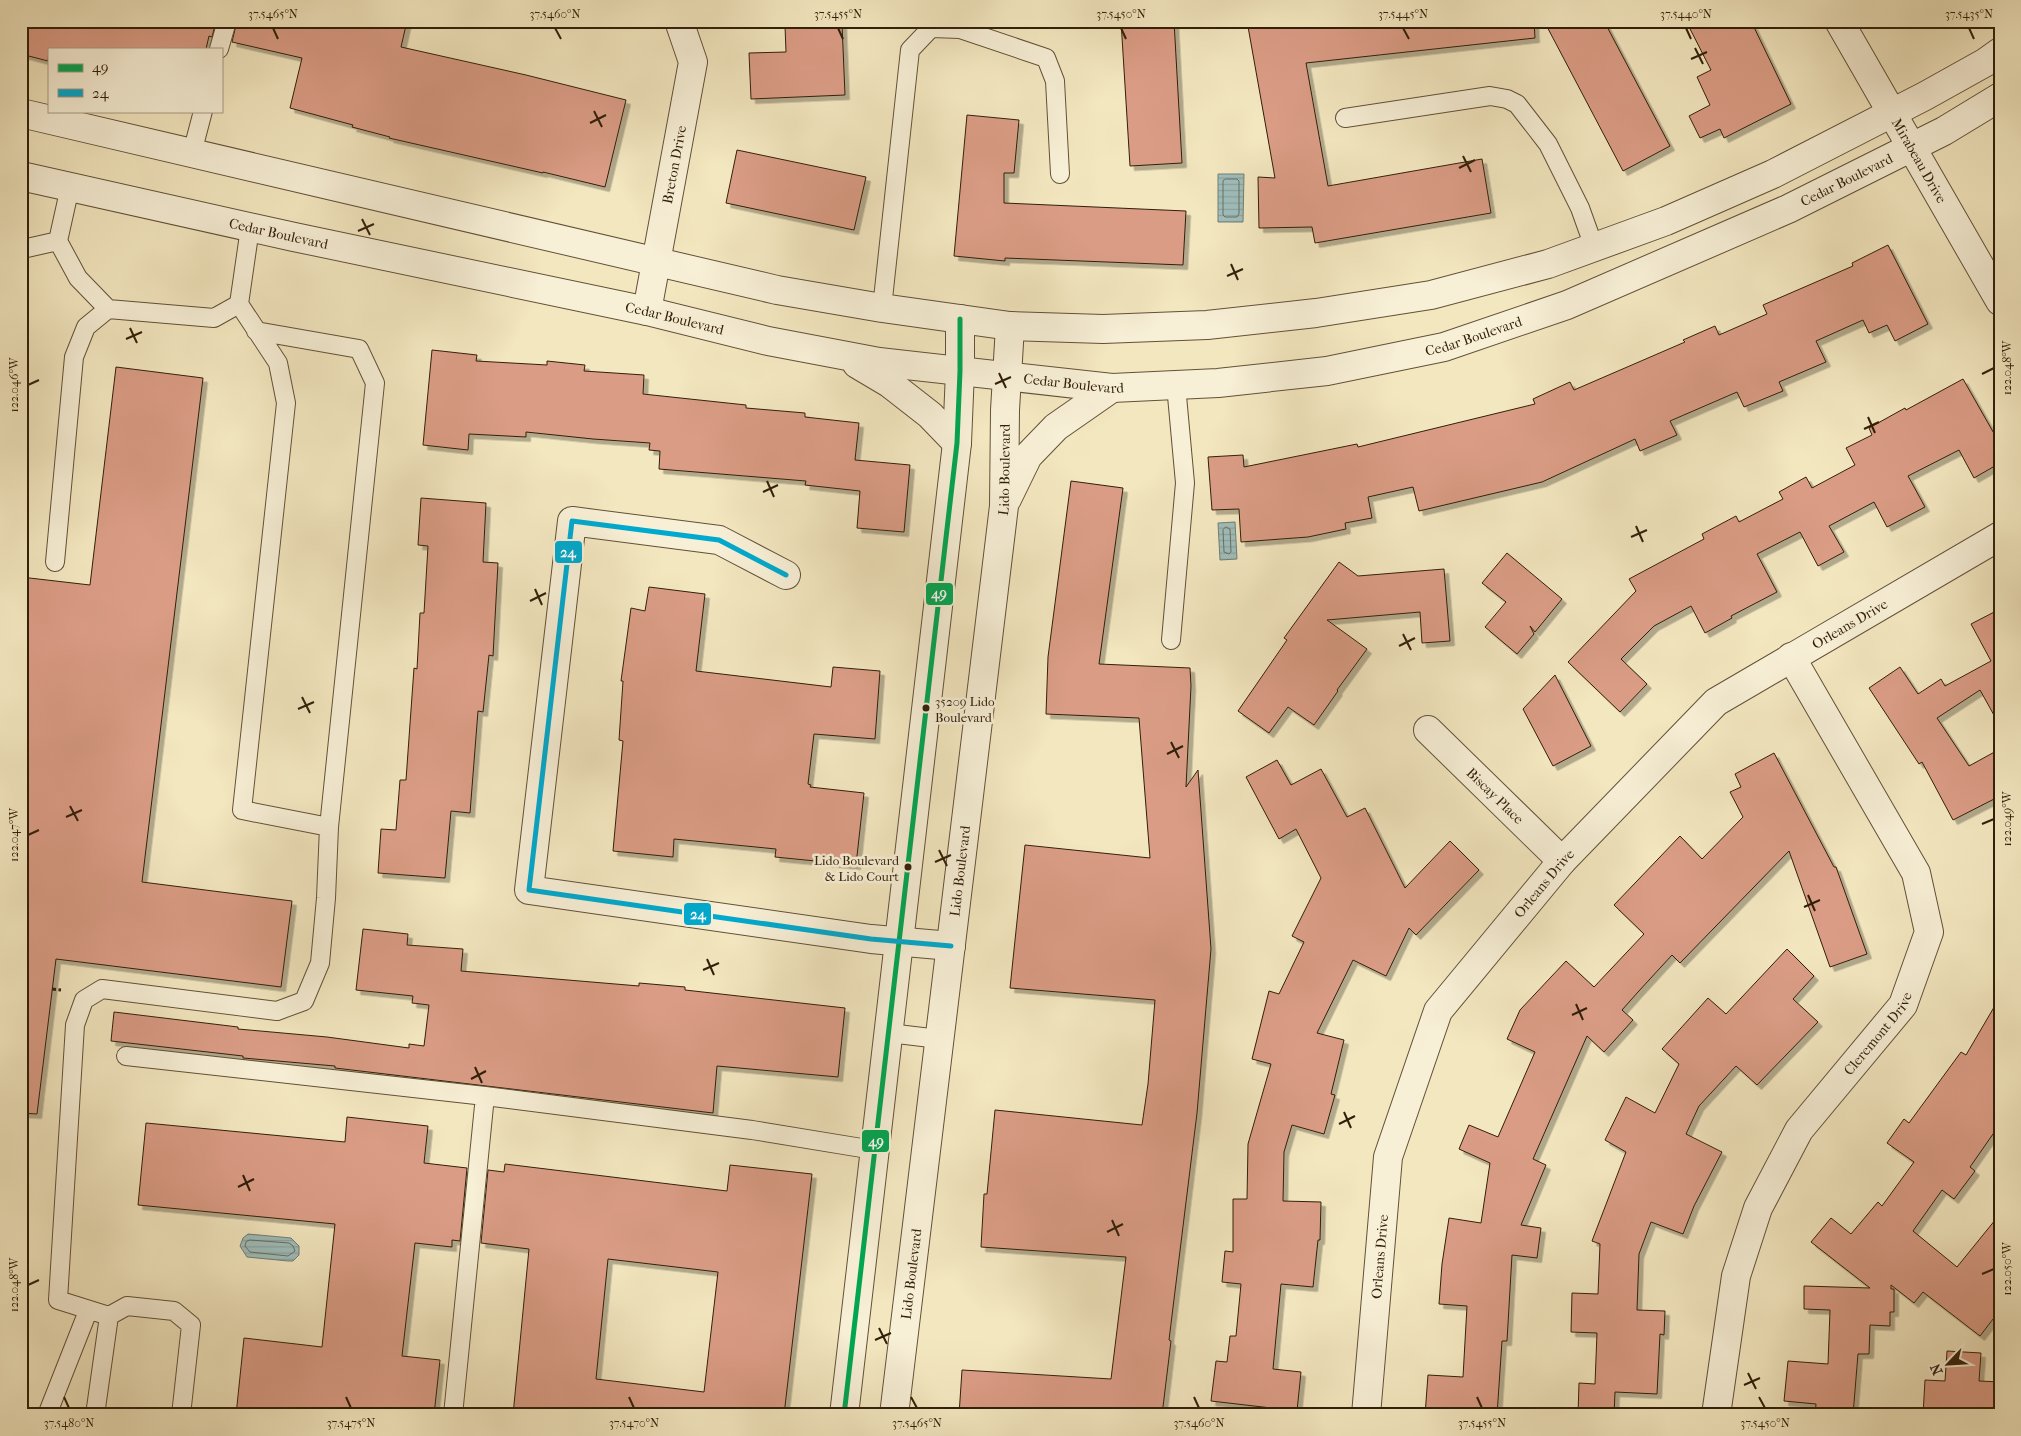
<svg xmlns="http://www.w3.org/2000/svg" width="2021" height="1436" font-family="'IM FELL French Canon',serif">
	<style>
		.water { fill: url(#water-rules); stroke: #737e74 }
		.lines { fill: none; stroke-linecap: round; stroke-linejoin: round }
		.shore { stroke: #686e62; stroke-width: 1 }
		.building { fill: #da9c85; stroke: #311f09; fill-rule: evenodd; filter: url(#shadow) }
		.service-casing { stroke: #625137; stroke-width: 20 }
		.minor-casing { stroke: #625137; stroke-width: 30 }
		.tertiary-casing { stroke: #625137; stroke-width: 30 }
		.path { stroke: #311f09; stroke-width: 3; stroke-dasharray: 4 2.5; stroke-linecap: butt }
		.service { stroke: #f7efd6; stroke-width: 18 }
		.minor { stroke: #f7efd6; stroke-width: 28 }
		.tertiary { stroke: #f7efd6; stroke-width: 28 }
		.bus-1-casing { stroke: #f7efd6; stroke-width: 9 }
		.bus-2-casing { stroke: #f7efd6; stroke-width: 9 }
		.bus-1 { stroke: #00a651; stroke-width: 5 }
		.bus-2 { stroke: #00a9ce; stroke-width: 5 }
		.ticks { fill: none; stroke: #311f09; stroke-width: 2 }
		.bus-dot { fill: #311f09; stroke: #f7efd6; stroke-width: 2 }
		.labels { text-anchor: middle; stroke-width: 5; stroke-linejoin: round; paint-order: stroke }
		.bus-label { font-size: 13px; fill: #311f09; stroke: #f7efd6; text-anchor: start }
		.street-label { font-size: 14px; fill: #311f09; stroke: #f7efd6 }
		.line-badge { stroke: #f7efd6; stroke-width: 2 }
		.badge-label { font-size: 14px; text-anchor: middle; font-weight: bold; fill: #fff }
		.neatline { fill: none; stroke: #311f09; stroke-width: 2 }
		.ticks-label { font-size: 12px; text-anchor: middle; fill: #311f09 }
	</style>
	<defs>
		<pattern id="water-rules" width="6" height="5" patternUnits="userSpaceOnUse" patternTransform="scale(1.25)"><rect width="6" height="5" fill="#9fbebc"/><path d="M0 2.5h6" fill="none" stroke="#89a3a0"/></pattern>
		<filter id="shadow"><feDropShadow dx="4.5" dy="4.5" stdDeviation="0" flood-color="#0004"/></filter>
	</defs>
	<rect width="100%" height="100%" fill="#f3e7c0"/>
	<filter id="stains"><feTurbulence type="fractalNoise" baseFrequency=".004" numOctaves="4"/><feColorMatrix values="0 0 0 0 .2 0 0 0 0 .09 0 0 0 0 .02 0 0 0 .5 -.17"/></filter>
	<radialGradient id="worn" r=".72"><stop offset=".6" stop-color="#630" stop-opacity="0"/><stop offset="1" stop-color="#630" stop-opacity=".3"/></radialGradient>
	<!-- water -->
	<path class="water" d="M 1218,174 L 1244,174 L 1243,222 L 1218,222 Z
		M 1235,522 L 1237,559 L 1220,560 L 1218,523 Z
		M 248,1234 L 291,1238 L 299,1246 L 299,1255 L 293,1261 L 288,1261 L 247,1257 L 240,1246 L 243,1238 Z"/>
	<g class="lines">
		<!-- shore -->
		<path class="shore" d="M 1226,179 L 1237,179 L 1239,181 L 1239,214 L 1237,217 L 1225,217 L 1223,215 L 1223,181 Z
			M 1226,527 L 1230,529 L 1231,552 L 1229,554 L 1224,552 L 1223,530 Z
			M 250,1240 L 289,1243 L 293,1246 L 295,1251 L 288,1256 L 250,1252 L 245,1246 L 246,1242 Z"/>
	</g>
	<!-- building -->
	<path class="building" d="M 21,21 L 216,21 L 212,37 L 209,36 L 206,49 L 49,49 L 48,61 L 21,54 Z
		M 237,21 L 407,21 L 401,47 L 526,75 L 626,100 L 605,187 L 543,172 L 543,173 L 389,138 L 390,137 L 352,127 L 353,125 L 290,108 L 302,58 L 232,42 Z
		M 1121,21 L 1174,21 L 1182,163 L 1130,166 Z
		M 1247,21 L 1534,21 L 1535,38 L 1306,63 L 1328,186 L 1482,159 L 1491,213 L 1315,243 L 1312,227 L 1259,228 L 1258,177 L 1275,178 Z
		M 1544,21 L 1604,21 L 1670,146 L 1623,171 Z
		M 1686,21 L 1751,21 L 1791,104 L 1724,138 L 1720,129 L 1700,138 L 1689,116 L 1710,105 L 1697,77 L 1711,70 Z
		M 842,24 L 845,95 L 751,99 L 749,53 L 786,52 L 785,26 Z
		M 967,115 L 1019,120 L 1014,173 L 1004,173 L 1004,203 L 1186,211 L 1183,265 L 1005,258 L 1005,261 L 954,256 Z
		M 737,150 L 866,177 L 854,230 L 726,203 Z
		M 1888,245 L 1928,324 L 1895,341 L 1887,325 L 1869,333 L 1863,320 L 1816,341 L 1826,362 L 1779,382 L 1783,391 L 1744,407 L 1737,392 L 1670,421 L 1677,435 L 1640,451 L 1635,439 L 1542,482 L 1419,511 L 1413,487 L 1368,497 L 1372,518 L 1345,523 L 1346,529 L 1308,537 L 1241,542 L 1239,509 L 1212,510 L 1208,457 L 1243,455 L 1244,467 L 1357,444 L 1358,447 L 1535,404 L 1533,399 L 1570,382 L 1574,390 L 1685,342 L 1683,340 L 1715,326 L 1719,335 L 1767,314 L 1763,305 L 1853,266 L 1852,263 Z
		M 432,350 L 477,355 L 476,361 L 547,365 L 547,361 L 585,365 L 584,371 L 644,375 L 643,394 L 746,405 L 746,408 L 805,413 L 805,417 L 859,423 L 855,460 L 910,465 L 904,532 L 857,528 L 860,491 L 805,485 L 806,481 L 659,469 L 660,451 L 649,450 L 650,443 L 593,439 L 526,432 L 526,437 L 469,434 L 468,450 L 423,445 Z
		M 116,367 L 203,378 L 142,882 L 292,901 L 281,987 L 56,959 L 37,1114 L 21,1113 L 21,577 L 90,585 Z
		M 1963,379 L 2000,444 L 2000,463 L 1974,478 L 1959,450 L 1908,476 L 1925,507 L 1887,527 L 1874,502 L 1829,526 L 1844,552 L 1818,566 L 1800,532 L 1757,554 L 1777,592 L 1731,616 L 1732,618 L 1705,633 L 1691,606 L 1654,626 L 1621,659 L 1647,684 L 1620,712 L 1568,662 L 1636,591 L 1629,579 L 1704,539 L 1702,534 L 1736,516 L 1739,522 L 1783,499 L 1779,492 L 1806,477 L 1812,488 L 1855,465 L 1846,448 L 1872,435 L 1869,428 L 1905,408 L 1906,410 Z
		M 1071,481 L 1123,488 L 1099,664 L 1190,668 L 1191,686 L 1186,787 L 1198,770 L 1211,949 L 1197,1113 L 1169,1340 L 1171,1341 L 1162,1415 L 959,1415 L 962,1370 L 1111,1379 L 1126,1257 L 981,1247 L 984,1194 L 987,1194 L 995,1110 L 1142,1125 L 1148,1084 L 1155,1000 L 1010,988 L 1025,845 L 1150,858 L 1139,718 L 1046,714 L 1048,657 Z
		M 421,498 L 486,503 L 483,562 L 498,563 L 493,656 L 489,655 L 483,712 L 478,711 L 470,813 L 451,811 L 445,878 L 378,873 L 381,829 L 396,830 L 400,780 L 406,780 L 414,668 L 417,669 L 420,613 L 424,613 L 428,546 L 418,545 Z
		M 1507,553 L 1562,599 L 1535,632 L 1530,626 L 1534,634 L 1517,654 L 1485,627 L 1506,602 L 1482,583 Z
		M 1339,562 L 1358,576 L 1444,569 L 1450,641 L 1422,643 L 1420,612 L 1327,620 L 1367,649 L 1337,690 L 1338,691 L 1314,725 L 1288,707 L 1269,733 L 1238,711 L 1287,640 L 1284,638 Z
		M 649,587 L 705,594 L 696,671 L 831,687 L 833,667 L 880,671 L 875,739 L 814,734 L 808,784 L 811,785 L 810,787 L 864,793 L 856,865 L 775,857 L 776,849 L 674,839 L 673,857 L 613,851 L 623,741 L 619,740 L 623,681 L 621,681 L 631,608 L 645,611 Z
		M 2000,609 L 2000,726 L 1980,690 L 1937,718 L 1969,766 L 2000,749 L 2000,796 L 1953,820 L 1922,762 L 1919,764 L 1869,688 L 1900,667 L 1918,694 L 1941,679 L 1945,686 L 1991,661 L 1971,624 Z
		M 1555,675 L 1591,746 L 1553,766 L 1523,709 Z
		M 1774,753 L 1834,867 L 1836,867 L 1867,954 L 1830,967 L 1789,851 L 1680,963 L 1672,955 L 1638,992 L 1622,1010 L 1633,1020 L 1604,1052 L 1587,1036 L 1533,1159 L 1546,1165 L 1521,1225 L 1541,1228 L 1537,1258 L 1512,1255 L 1507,1341 L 1502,1341 L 1497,1415 L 1425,1415 L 1428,1375 L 1463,1377 L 1467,1306 L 1439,1304 L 1442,1264 L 1449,1218 L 1481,1223 L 1490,1163 L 1459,1149 L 1469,1125 L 1498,1137 L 1535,1052 L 1507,1039 L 1520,1010 L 1566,961 L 1594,987 L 1644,934 L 1614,905 L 1680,836 L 1702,859 L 1743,817 L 1730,792 L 1741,787 L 1735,774 Z
		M 1277,760 L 1291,785 L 1321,769 L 1347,817 L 1365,808 L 1405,888 L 1450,841 L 1479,870 L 1416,935 L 1409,928 L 1386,976 L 1353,960 L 1317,1033 L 1344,1040 L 1331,1094 L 1335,1095 L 1324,1134 L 1292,1125 L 1284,1152 L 1283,1201 L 1321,1202 L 1320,1240 L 1318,1240 L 1313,1287 L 1281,1284 L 1273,1369 L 1301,1372 L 1297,1411 L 1211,1401 L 1216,1361 L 1227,1362 L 1230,1336 L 1236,1336 L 1241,1284 L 1222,1282 L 1225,1251 L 1233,1252 L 1233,1199 L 1247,1199 L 1248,1144 L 1271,1064 L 1252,1059 L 1269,991 L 1279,994 L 1304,942 L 1292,936 L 1321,878 L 1296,829 L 1279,839 L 1246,777 Z
		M 363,929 L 408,934 L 407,945 L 463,949 L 461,971 L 639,986 L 639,983 L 685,987 L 685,990 L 845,1008 L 838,1077 L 717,1066 L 713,1113 L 335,1068 L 335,1066 L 243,1058 L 243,1056 L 111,1041 L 114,1012 L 238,1027 L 238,1029 L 327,1037 L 409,1048 L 409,1044 L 424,1046 L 429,1005 L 412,1003 L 413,996 L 356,990 Z
		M 1787,949 L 1814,976 L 1793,999 L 1818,1022 L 1757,1085 L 1736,1066 L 1699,1106 L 1686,1134 L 1722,1152 L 1694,1206 L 1683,1234 L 1651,1222 L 1639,1254 L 1637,1310 L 1665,1311 L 1664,1335 L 1660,1334 L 1657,1394 L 1615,1392 L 1614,1415 L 1578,1414 L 1579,1383 L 1595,1384 L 1597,1333 L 1571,1332 L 1572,1293 L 1598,1294 L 1600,1244 L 1592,1241 L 1626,1152 L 1605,1140 L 1626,1097 L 1655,1113 L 1679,1064 L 1662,1049 L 1708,998 L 1726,1014 Z
		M 2000,997 L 2000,1124 L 1970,1167 L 1975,1171 L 1954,1199 L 1942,1190 L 1913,1231 L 1957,1267 L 2000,1214 L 2000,1310 L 1980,1336 L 1923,1292 L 1914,1303 L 1891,1285 L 1891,1289 L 1894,1289 L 1894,1312 L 1890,1312 L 1890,1326 L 1870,1325 L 1869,1354 L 1858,1354 L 1853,1415 L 1815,1415 L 1816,1404 L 1784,1401 L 1788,1361 L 1828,1364 L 1830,1310 L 1804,1309 L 1804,1286 L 1870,1288 L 1811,1242 L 1831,1218 L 1851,1234 L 1878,1202 L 1882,1206 L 1914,1162 L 1887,1143 L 1904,1119 L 1909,1123 L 1961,1052 L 1966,1055 Z
		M 347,1117 L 428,1126 L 424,1163 L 467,1168 L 460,1241 L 452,1240 L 452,1247 L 415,1243 L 402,1356 L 440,1360 L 434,1415 L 236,1415 L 244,1338 L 322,1347 L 335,1224 L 138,1205 L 146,1123 L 345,1142 Z
		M 505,1164 L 727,1191 L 730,1165 L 812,1174 L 784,1415 L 513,1415 L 529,1249 L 481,1243 L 488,1170 L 504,1172 ZM 608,1259 L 718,1272 L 704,1392 L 596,1379 Z
		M 1947,1351 L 1981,1353 L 1979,1381 L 2000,1382 L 2000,1415 L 1923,1415 L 1925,1380 L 1945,1381 Z"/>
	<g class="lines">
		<defs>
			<path id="service" d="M 219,49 L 227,21
				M 1345,118 L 1490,96 L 1507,99 L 1517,104 L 1548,144 L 1580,208 L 1594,247
				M 192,153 L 203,111
				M 58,241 L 78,278 L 108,309
				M 21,247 L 27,248 L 58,241 L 70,187
				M 882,308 L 910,50 L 931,28 L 960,29 L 1046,58 L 1055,81 L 1060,174
				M 256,331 L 359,349 L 375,383 L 329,827
				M 55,562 L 74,357 L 86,327 L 108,309 L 214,318 L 239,304
				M 1171,640 L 1185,483 L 1176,385
				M 889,1033 L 939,1039
				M 126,1056 L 485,1096 L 752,1130 L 874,1150
				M 109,1316 L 58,1300 L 75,1025 L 84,1000 L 102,989 L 277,1011 L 304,1001 L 320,963 L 326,898 L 329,827 L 242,810 L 286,403 L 278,363 L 239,304 L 250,228
				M 47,1415 L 88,1311
				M 95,1415 L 109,1316 L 127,1306 L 174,1311 L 191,1325 L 181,1415
				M 453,1415 L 485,1096"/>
			<g id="minor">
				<path id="s1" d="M 1839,21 L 2000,301"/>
				<path id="s2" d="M 647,311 L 693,62 L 679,21"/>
				<path d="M 786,575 L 719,540 L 572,521 L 529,890 L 871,939 L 951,946"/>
				<path id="s3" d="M 1428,730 L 1562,861"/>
				<path id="s4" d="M 1366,1415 L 1388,1157 L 1438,1011 L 1562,861 L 1716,702 L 2000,536"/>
				<path id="s5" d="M 1716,1415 L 1736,1276 L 1758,1208 L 1799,1130 L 1903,1005 L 1929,932 L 1916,873 L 1791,657"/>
			</g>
			<g id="tertiary">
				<path d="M 21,113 L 777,290 L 882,308 L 1010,326 L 1103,329 L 1207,325 L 1316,313 L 1431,295 L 1548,264 L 1666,221 L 1773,174 L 1925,96 L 1986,62 L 2000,52"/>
				<path id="s6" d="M 21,176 L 294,237 L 647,311 L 768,341 L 879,362 L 1112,388 L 1218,383 L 1327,371 L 1444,347 L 1567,305 L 1788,209 L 1944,131 L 2000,97"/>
				<path d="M 857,364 L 889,383 L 930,415 L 957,443"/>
				<path d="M 1007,499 L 1028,456 L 1056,427 L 1112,388"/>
				<path d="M 844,1415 L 957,443 L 960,371 L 960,319"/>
				<path id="s7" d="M 894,1415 L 1004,506 L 1005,410 L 1010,326"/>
			</g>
		</defs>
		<!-- service casing -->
		<use href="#service" class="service-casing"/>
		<!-- minor casing -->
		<use href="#minor" class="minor-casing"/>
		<!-- tertiary casing -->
		<use href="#tertiary" class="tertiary-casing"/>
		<!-- path -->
		<path class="path" d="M 52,989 L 61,990"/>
		<!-- service -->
		<use href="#service" class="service"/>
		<!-- minor -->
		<use href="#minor" class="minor"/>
		<!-- tertiary -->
		<use href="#tertiary" class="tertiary"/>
		<defs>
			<path id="bus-1" d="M 844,1415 L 957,443 L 960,371 L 960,319"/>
			<path id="bus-2" d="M 786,575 L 719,540 L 572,521 L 529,890 L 871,939 L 951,946"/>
		</defs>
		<!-- bus-1 casing -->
		<use href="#bus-1" class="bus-1-casing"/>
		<!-- bus-2 casing -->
		<use href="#bus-2" class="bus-2-casing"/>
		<!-- bus-1 -->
		<use href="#bus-1" class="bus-1"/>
		<!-- bus-2 -->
		<use href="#bus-2" class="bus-2"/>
	</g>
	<!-- ticks -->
	<path class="ticks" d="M 273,28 L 278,39M 555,28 L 561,39M 838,28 L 843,39M 1121,28 L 1126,39M 1403,28 L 1409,39M 1686,28 L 1691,39M 1969,28 L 1974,39M 1695,48 L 1703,64M 1691,59 L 1707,52M 594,111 L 602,127M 590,123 L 606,115M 1463,156 L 1471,172M 1459,168 L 1475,160M 362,219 L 370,235M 358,231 L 374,224M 1231,264 L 1238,280M 1227,276 L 1243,269M 130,328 L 137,343M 126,339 L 142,332M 999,373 L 1006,388M 1982,374 L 1994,368M 995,384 L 1011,377M 28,385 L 39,380M 1868,417 L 1875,433M 1864,429 L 1879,422M 767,481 L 774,497M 763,492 L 778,485M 1636,526 L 1643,542M 1631,537 L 1647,530M 535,589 L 542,605M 530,601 L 546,593M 1403,634 L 1411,650M 1399,646 L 1415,638M 302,697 L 310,713M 298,709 L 314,702M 1171,742 L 1179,758M 1167,754 L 1183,746M 70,806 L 78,821M 66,817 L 82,810M 1982,824 L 1994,819M 28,835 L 39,830M 939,850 L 947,866M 935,862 L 951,855M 1808,895 L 1815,911M 1804,907 L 1820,900M 707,959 L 714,975M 703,970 L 719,963M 1576,1004 L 1583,1020M 1572,1015 L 1587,1008M 475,1067 L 482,1083M 471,1079 L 486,1071M 1344,1112 L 1351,1128M 1339,1124 L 1355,1116M 243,1175 L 250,1191M 238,1187 L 254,1179M 1112,1220 L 1119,1236M 1107,1232 L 1123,1224M 1982,1274 L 1994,1269M 28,1285 L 39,1280M 879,1328 L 887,1344M 875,1340 L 891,1333M 1748,1373 L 1756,1389M 1744,1385 L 1760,1378M 64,1397 L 69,1408M 346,1397 L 351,1408M 629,1397 L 634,1408M 911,1397 L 917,1408M 1194,1397 L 1199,1408M 1477,1397 L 1482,1408M 1759,1397 L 1765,1408"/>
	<!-- markers -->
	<g class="bus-dot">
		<circle cx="926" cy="708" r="4.5"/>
		<circle cx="908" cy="867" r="4.5"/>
	</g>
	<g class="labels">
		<!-- bus labels -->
		<g class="bus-label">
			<text x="935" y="706">35209 Lido<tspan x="935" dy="16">Boulevard</tspan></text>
			<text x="899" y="865" text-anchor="end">Lido Boulevard<tspan x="899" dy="16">&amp; Lido Court</tspan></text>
		</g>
		<!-- street labels -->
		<g class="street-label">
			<text dy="5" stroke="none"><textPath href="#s1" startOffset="161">Mirabeau Drive</textPath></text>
			<text dy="5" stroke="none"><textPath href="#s2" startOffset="149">Breton Drive</textPath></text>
			<text dy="5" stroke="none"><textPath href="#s6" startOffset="1884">Cedar Boulevard</textPath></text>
			<text dy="5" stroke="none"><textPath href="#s6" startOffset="264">Cedar Boulevard</textPath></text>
			<text dy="5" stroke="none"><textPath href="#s6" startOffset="669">Cedar Boulevard</textPath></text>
			<text dy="5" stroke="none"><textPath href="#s6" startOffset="1479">Cedar Boulevard</textPath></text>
			<text dy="5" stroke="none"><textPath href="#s6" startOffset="1074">Cedar Boulevard</textPath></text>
			<text dy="5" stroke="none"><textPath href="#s7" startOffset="952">Lido Boulevard</textPath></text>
			<text dy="5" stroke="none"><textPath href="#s4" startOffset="984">Orleans Drive</textPath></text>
			<text dy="5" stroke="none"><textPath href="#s3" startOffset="94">Biscay Place</textPath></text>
			<text dy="5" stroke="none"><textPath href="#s7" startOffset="548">Lido Boulevard</textPath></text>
			<text dy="5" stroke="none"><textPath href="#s4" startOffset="579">Orleans Drive</textPath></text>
			<text dy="5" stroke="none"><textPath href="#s5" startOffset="425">Cleremont Drive</textPath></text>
			<text dy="5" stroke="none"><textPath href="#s4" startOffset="159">Orleans Drive</textPath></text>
			<text dy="5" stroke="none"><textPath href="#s7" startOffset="142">Lido Boulevard</textPath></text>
		</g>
	</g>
	<g class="line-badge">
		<rect x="554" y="540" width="29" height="24" rx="5" fill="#00a9ce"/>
		<rect x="925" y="582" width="29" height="24" rx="5" fill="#00a651"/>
		<rect x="683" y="902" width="29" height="24" rx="5" fill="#00a9ce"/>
		<rect x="861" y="1129" width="29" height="24" rx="5" fill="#00a651"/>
	</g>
	<g class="badge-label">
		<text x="568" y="557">24</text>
		<text x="939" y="598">49</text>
		<text x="698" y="919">24</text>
		<text x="876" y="1146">49</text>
	</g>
	<!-- margin -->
	<rect width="2021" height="1436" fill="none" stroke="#f3e7c0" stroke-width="55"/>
	<!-- legend -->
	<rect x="48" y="48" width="175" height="65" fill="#f7efd6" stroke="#a89c84"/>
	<rect x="58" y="64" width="25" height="8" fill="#00a651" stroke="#a89c84"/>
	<text x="92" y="72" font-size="15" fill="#311f09">49</text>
	<rect x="58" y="89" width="25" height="8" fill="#00a9ce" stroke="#a89c84"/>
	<text x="92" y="98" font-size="15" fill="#311f09">24</text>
	<!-- north arrow -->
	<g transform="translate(1948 1364) rotate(245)" stroke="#f7efd6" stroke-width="4" paint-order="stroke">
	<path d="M0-4L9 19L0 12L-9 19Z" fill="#311f09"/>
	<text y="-8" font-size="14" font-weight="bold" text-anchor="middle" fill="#311f09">N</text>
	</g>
	<rect x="28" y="28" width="1966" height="1380" class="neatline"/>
	<g class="ticks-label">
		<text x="273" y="18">37.5465°N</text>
		<text x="555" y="18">37.5460°N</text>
		<text x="838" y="18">37.5455°N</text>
		<text x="1121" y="18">37.5450°N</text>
		<text x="1403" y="18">37.5445°N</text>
		<text x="1686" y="18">37.5440°N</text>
		<text x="1969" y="18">37.5435°N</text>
		<text transform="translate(2007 368) rotate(-90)" y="4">122.048°W</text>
		<text transform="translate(14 385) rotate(-90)" y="4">122.046°W</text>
		<text transform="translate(2007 819) rotate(-90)" y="4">122.049°W</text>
		<text transform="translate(14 835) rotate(-90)" y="4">122.047°W</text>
		<text transform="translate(2007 1269) rotate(-90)" y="4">122.050°W</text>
		<text transform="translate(14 1285) rotate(-90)" y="4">122.048°W</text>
		<text x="69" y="1427">37.5480°N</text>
		<text x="351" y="1427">37.5475°N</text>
		<text x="634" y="1427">37.5470°N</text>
		<text x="917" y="1427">37.5465°N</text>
		<text x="1199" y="1427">37.5460°N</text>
		<text x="1482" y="1427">37.5455°N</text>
		<text x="1765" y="1427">37.5450°N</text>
	</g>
	<rect width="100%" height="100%" filter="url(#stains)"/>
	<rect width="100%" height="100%" fill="url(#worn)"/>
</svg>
